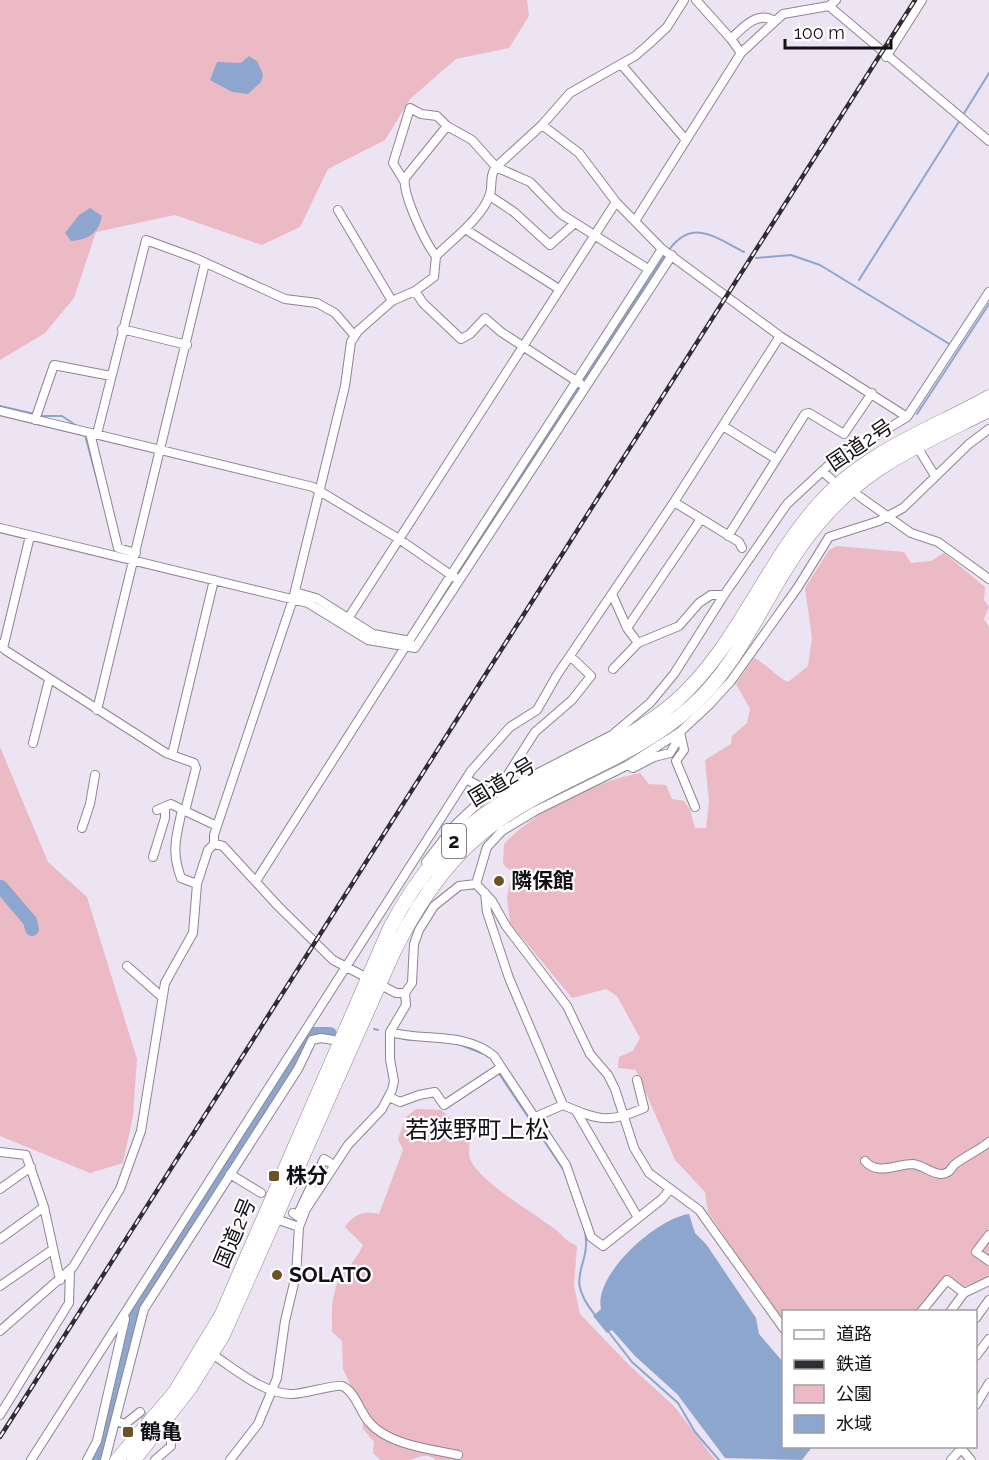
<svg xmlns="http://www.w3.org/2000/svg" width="989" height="1460" font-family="Raleway,'Noto Sans JP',sans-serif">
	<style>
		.green { fill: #ecbac5 }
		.water { fill: #8da6ce }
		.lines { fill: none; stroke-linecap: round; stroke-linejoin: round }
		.stream { stroke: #8da6ce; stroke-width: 2 }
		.river { stroke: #8da6ce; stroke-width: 14 }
		.minor-tunnel { stroke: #cbc3d2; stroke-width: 8; stroke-dasharray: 8 4; stroke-linecap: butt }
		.minor-casing { stroke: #8d8593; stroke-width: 10 }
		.trunk-casing { stroke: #8d8593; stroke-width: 15 }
		.minor { stroke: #fff; stroke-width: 8 }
		.trunk { stroke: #fff; stroke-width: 14 }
		.rail-casing { stroke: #312d34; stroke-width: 4.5 }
		.rail { stroke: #fff; stroke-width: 2; stroke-dasharray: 7; stroke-linecap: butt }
		.poi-dot { fill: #6c5324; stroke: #fff; stroke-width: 2 }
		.labels { text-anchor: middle; stroke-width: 4.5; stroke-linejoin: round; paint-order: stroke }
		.shield { fill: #fff; stroke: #5a585b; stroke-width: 1.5 }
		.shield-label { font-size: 20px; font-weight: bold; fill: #131015 }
		.street-label { font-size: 21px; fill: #131015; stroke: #fff }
		.poi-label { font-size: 21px; font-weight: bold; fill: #131015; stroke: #fff; text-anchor: start }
		.quarter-label { font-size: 24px; fill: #131015; stroke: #fff }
	</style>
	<rect width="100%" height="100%" fill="#ece3f3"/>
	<!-- green -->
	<path class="green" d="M 0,0 L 527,0 L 529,16 L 509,48 L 456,59 L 410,99 L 385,140 L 328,169 L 300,227 L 262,245 L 175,215 L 96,232 L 74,298 L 45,333 L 0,360 Z
		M 837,546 L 904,552 L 911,563 L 931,561 L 944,553 L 985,587 L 984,600 L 989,607 L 984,619 L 989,627 L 989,1277 L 963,1287 L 950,1276 L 944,1277 L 917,1311 L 784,1312 L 783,1323 L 708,1212 L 705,1192 L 675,1160 L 636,1070 L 618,1068 L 619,1057 L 633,1051 L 640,1038 L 617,996 L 606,989 L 572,998 L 510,923 L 507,897 L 512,872 L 503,864 L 504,844 C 539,808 591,783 640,773 L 649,784 L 666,785 L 672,799 L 684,801 L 690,810 L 695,828 L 706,828 L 709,802 L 705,760 L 731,744 L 732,736 L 747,723 L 750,709 L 736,684 L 754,658 C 767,664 774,675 788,682 L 808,666 L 812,638 L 805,588 L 829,550 Z
		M 0,747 L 48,862 L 87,897 L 137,1059 L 133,1116 L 123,1163 L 90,1173 L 0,1136 Z
		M 416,1109 L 441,1110 L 470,1136 C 470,1143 468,1153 470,1159 C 480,1182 531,1211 552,1227 C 563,1234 563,1240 577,1246 L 574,1285 L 580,1314 L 630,1366 L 674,1406 L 715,1460 L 436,1460 C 426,1452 420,1457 410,1460 C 401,1460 388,1460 380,1460 L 373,1453 L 374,1442 L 363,1429 L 362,1410 L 343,1369 L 342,1341 L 332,1332 C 332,1314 330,1292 342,1276 C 350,1265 357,1258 363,1245 L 345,1227 C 355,1213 363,1211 379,1214 L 403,1150 L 398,1139 L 406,1117 Z"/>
	<!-- water -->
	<path class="water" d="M 249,56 L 257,61 L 263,74 L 261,82 L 248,94 L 232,92 L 210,80 L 217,62 L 241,63 Z
		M 90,208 L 102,216 C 99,233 88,240 71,241 L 65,233 L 79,215 Z
		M 689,1214 L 695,1233 L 706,1244 L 756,1318 L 759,1334 L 783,1362 L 784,1446 L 812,1447 L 802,1460 L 725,1458 L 677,1394 L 635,1356 L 612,1330 L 607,1333 L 593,1316 L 601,1309 C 593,1275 657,1218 689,1214 Z"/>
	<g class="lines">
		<!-- stream -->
		<path class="stream" d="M 963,115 L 989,73
			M 669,250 C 692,218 715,237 744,252
			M 756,258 L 791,255 L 820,265 L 951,345
			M 859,280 L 960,120
			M 0,406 L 35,414
			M 917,414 L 989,304
			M 40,416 L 62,416 L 77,426
			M 85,435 L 103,502
			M 473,552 L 665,255
			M 374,1029 L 378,1030
			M 403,1039 L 411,1040
			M 461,1045 L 484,1054
			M 498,1072 L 563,1169
			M 585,1231 C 592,1269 562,1274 595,1315
			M 608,1331 L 632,1362 L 678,1403 L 695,1432 L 719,1460"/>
		<!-- river -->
		<path class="river" d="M 1,887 L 30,921 L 32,929
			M 95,1460 L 105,1437 L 133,1315 L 304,1045 L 312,1034 L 330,1034"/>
		<!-- minor-tunnel -->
		<path class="minor-tunnel" d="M 140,1412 L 171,1441"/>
		<defs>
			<path id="minor" d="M 696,0 L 731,39
				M 829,6 L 836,0
				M 741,53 L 731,39 C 742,28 758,10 774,21
				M 886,57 L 922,0
				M 621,64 L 685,139
				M 542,125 L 579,153 L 616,202 L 662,249 L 780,336 L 907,417
				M 404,181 L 393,163 L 410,108 L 421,114 L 437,116 L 447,126 L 472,140 L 496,167 L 530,182 L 561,214 L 648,269
				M 490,196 L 514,212 L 550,245 L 575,223
				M 338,210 L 392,301
				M 635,221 L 741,53 L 783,14 L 829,6 L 989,141
				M 465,229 L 559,289
				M 436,256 C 425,243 402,193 405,178 L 447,126
				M 415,291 L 423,303 L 461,339 L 470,334 L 485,318 L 501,332 L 581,384
				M 122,329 L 187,345
				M 0,411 L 313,487 L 399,539 L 451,575 L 662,249
				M 35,420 L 54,365 L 111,376
				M 723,426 L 776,459
				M 90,433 L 118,548 L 136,553
				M 97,434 L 146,240 L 195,258 L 285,299 L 317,303 L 335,313 L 354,335
				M 916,445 L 935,476
				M 822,471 L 831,479
				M 859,496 L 911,533 L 938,542 L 989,579
				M 674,502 L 739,542 L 742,548
				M 0,528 L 308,603 L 368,640 L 415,648 L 672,255
				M 728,536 L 805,414 L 809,413 L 844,434 L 872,393
				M 295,592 L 316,598 L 373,634 L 410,641
				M 612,594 L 627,628 L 638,643
				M 349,617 L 616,202
				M 627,628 L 701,519
				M 0,644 L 5,650 L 166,753 L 194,763 L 196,768 L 185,811 L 217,826
				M 3,648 L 30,536
				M 613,669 L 638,643 L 679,626 L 699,603 L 711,595 L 724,595
				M 97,710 L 205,263
				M 680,732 L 684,750 L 676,761 L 695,807
				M 33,743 L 49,680
				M 172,755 L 214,580
				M 628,765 L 633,768 L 654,757 L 670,753 L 676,743 L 674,738
				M 466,779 L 490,792
				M 504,790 L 503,782 L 535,732 L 572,700 L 591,676 L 570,656
				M 157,810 L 171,804 L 185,811
				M 182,810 C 176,838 171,851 181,878 L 197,884
				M 82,828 L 90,804 L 95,775
				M 214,844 L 223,846 L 278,906 L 333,960 L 396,993 L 405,993
				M 153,857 L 165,818 L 165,807
				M 426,862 L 455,825 L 490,792 L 499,793 L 612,735 L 650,703 L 674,674 L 724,595 L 787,504 L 831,463 L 907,417 L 989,292
				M 256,881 L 451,575 L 456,578
				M 476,884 L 492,901 L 506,926 L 567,1006 L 590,1054 L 608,1075 L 615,1089 L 634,1148 L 649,1173 L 699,1210 L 784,1329
				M 485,893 L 487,912 L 509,978 L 563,1105
				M 127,966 L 162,997
				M 390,1032 C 424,1042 464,1031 494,1056 L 566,1165 L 591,1237 L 603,1246 L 662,1199 L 670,1189
				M 389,1097 L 400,1102 L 419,1095 L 435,1092 L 444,1105 L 500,1068
				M 576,1111 L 637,1216
				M 533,1118 L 563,1105 C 598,1120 609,1124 644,1108 L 637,1080
				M 0,1152 L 26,1155 L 44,1207 L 60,1280
				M 865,1161 C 877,1176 897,1164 913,1164 C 924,1165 937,1179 948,1172 C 951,1170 952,1167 954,1165 C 965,1156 978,1151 989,1142
				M 230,1174 L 261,1193
				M 0,1189 L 31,1167
				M 293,1213 L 297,1216 L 324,1159 L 334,1165
				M 276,1219 L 299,1227
				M 989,1235 L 976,1252 L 989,1261
				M 0,1239 L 44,1207
				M 0,1286 L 52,1250
				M 921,1312 L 947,1280 L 964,1293
				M 950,1312 L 964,1293 L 989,1281
				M 976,1318 L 989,1300
				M 0,1331 L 73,1267 L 120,1189 L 141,1131 L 165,983 L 193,933 L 197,884 L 208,850 L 214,844 L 214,835 L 293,599 L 345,386 L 351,342 L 358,331 L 392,301 L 415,291 L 434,277 L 436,256 C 452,240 483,217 490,194 C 493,184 489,176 496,167 L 542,125 L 570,93 L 635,56 L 649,44 L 667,27 L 684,0
				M 212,1354 C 235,1369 264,1395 293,1394 C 305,1394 335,1384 342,1386 C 355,1391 360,1412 369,1422 C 388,1445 431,1449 458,1455
				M 976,1356 L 989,1339
				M 976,1405 L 989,1383
				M 0,1415 L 69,1303 L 70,1270
				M 116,1421 L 125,1424 L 140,1412
				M 959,1446 L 971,1460
				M 31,1460 L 471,771 L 510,727 L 537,710 L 557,675 L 674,502 L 780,336
				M 87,1460 L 97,1441 L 125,1319
				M 105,1460 L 144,1309 L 298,1069 L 312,1040 L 321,1038 L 333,1040
				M 155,1460 L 171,1446 L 171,1441
				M 230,1460 L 258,1424 L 277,1378 L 285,1321 L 296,1275 L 299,1227 L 306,1209 L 348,1145 L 382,1109 L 392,1090 L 394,1081 L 390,1059 L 390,1032 L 406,1005 L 405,993 L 412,983 L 414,944 L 419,930 L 434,906 L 459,886 L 476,884 L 487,847 L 502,831 L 535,811 L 628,765 L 680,732 L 710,704 L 731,681 L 798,587 L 829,537 L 879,521 L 903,508 L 969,444 L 989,429
				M 951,1460 L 961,1449"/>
			<path id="trunk" d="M 117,1460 L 175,1392 L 222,1314 L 390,928 C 416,878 451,835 500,804 C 557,768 622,747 675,702 C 737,647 764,566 818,505 C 864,452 930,430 989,397
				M 134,1460 L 190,1388 L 223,1335 L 395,949 C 420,899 452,852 499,820 C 561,777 634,758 691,707 C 742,662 765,593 806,539 C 858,469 914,448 989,410"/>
		</defs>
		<!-- minor casing -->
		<use href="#minor" class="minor-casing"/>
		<!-- trunk casing -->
		<use href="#trunk" class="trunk-casing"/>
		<!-- minor -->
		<use href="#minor" class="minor"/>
		<!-- trunk -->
		<use href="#trunk" class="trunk"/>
		<defs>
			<path id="rail" d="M 0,1437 L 915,0"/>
		</defs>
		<!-- rail casing -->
		<use href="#rail" class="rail-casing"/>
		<!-- rail -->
		<use href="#rail" class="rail"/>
	</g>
	<!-- markers -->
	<g class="poi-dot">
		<circle cx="499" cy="881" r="6"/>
		<rect x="268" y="1170" width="12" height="12" rx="3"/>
		<circle cx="277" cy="1275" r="6"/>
		<rect x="122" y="1426" width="12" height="12" rx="3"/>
	</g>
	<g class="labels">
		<!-- shield labels -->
		<rect class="shield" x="442" y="824" width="24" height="34" rx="4.5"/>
		<g class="shield-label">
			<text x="454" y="848">2</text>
		</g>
		<!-- street labels -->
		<g class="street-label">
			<text transform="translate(860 445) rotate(-34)" y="7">国道2号</text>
			<text transform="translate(502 782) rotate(-31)" y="7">国道2号</text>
			<text transform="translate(235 1233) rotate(-67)" y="7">国道2号</text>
		</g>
		<!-- poi labels -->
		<g class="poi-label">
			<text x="511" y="888">隣保館</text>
			<text x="286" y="1183">株分</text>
			<text x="289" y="1282">SOLATO</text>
			<text x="140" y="1439">鶴亀</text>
		</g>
		<!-- quarter labels -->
		<g class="quarter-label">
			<text x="477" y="1138">若狭野町上松</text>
		</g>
	</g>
	<!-- legend -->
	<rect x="782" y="1310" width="195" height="138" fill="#ffffff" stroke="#a19fa1" stroke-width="1.5"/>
	<rect x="794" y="1330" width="30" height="9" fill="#ffffff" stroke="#a19fa1" stroke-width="1.5"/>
	<text x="836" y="1340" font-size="18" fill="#131015">道路</text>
	<rect x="794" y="1360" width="30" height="9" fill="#312d34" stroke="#a19fa1" stroke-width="1.5"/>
	<text x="836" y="1370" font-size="18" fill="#131015">鉄道</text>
	<rect x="794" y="1385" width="30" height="18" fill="#ecbac5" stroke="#a19fa1" stroke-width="1.5"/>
	<text x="836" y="1400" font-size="18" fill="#131015">公園</text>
	<rect x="794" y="1415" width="30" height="18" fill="#8da6ce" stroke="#a19fa1" stroke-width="1.5"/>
	<text x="836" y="1430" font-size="18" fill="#131015">水域</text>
	<!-- scale -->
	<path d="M785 39v9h106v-9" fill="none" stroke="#131015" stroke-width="3"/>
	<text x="794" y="39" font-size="18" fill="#131015" stroke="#ffffff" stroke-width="4.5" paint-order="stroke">100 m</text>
</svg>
